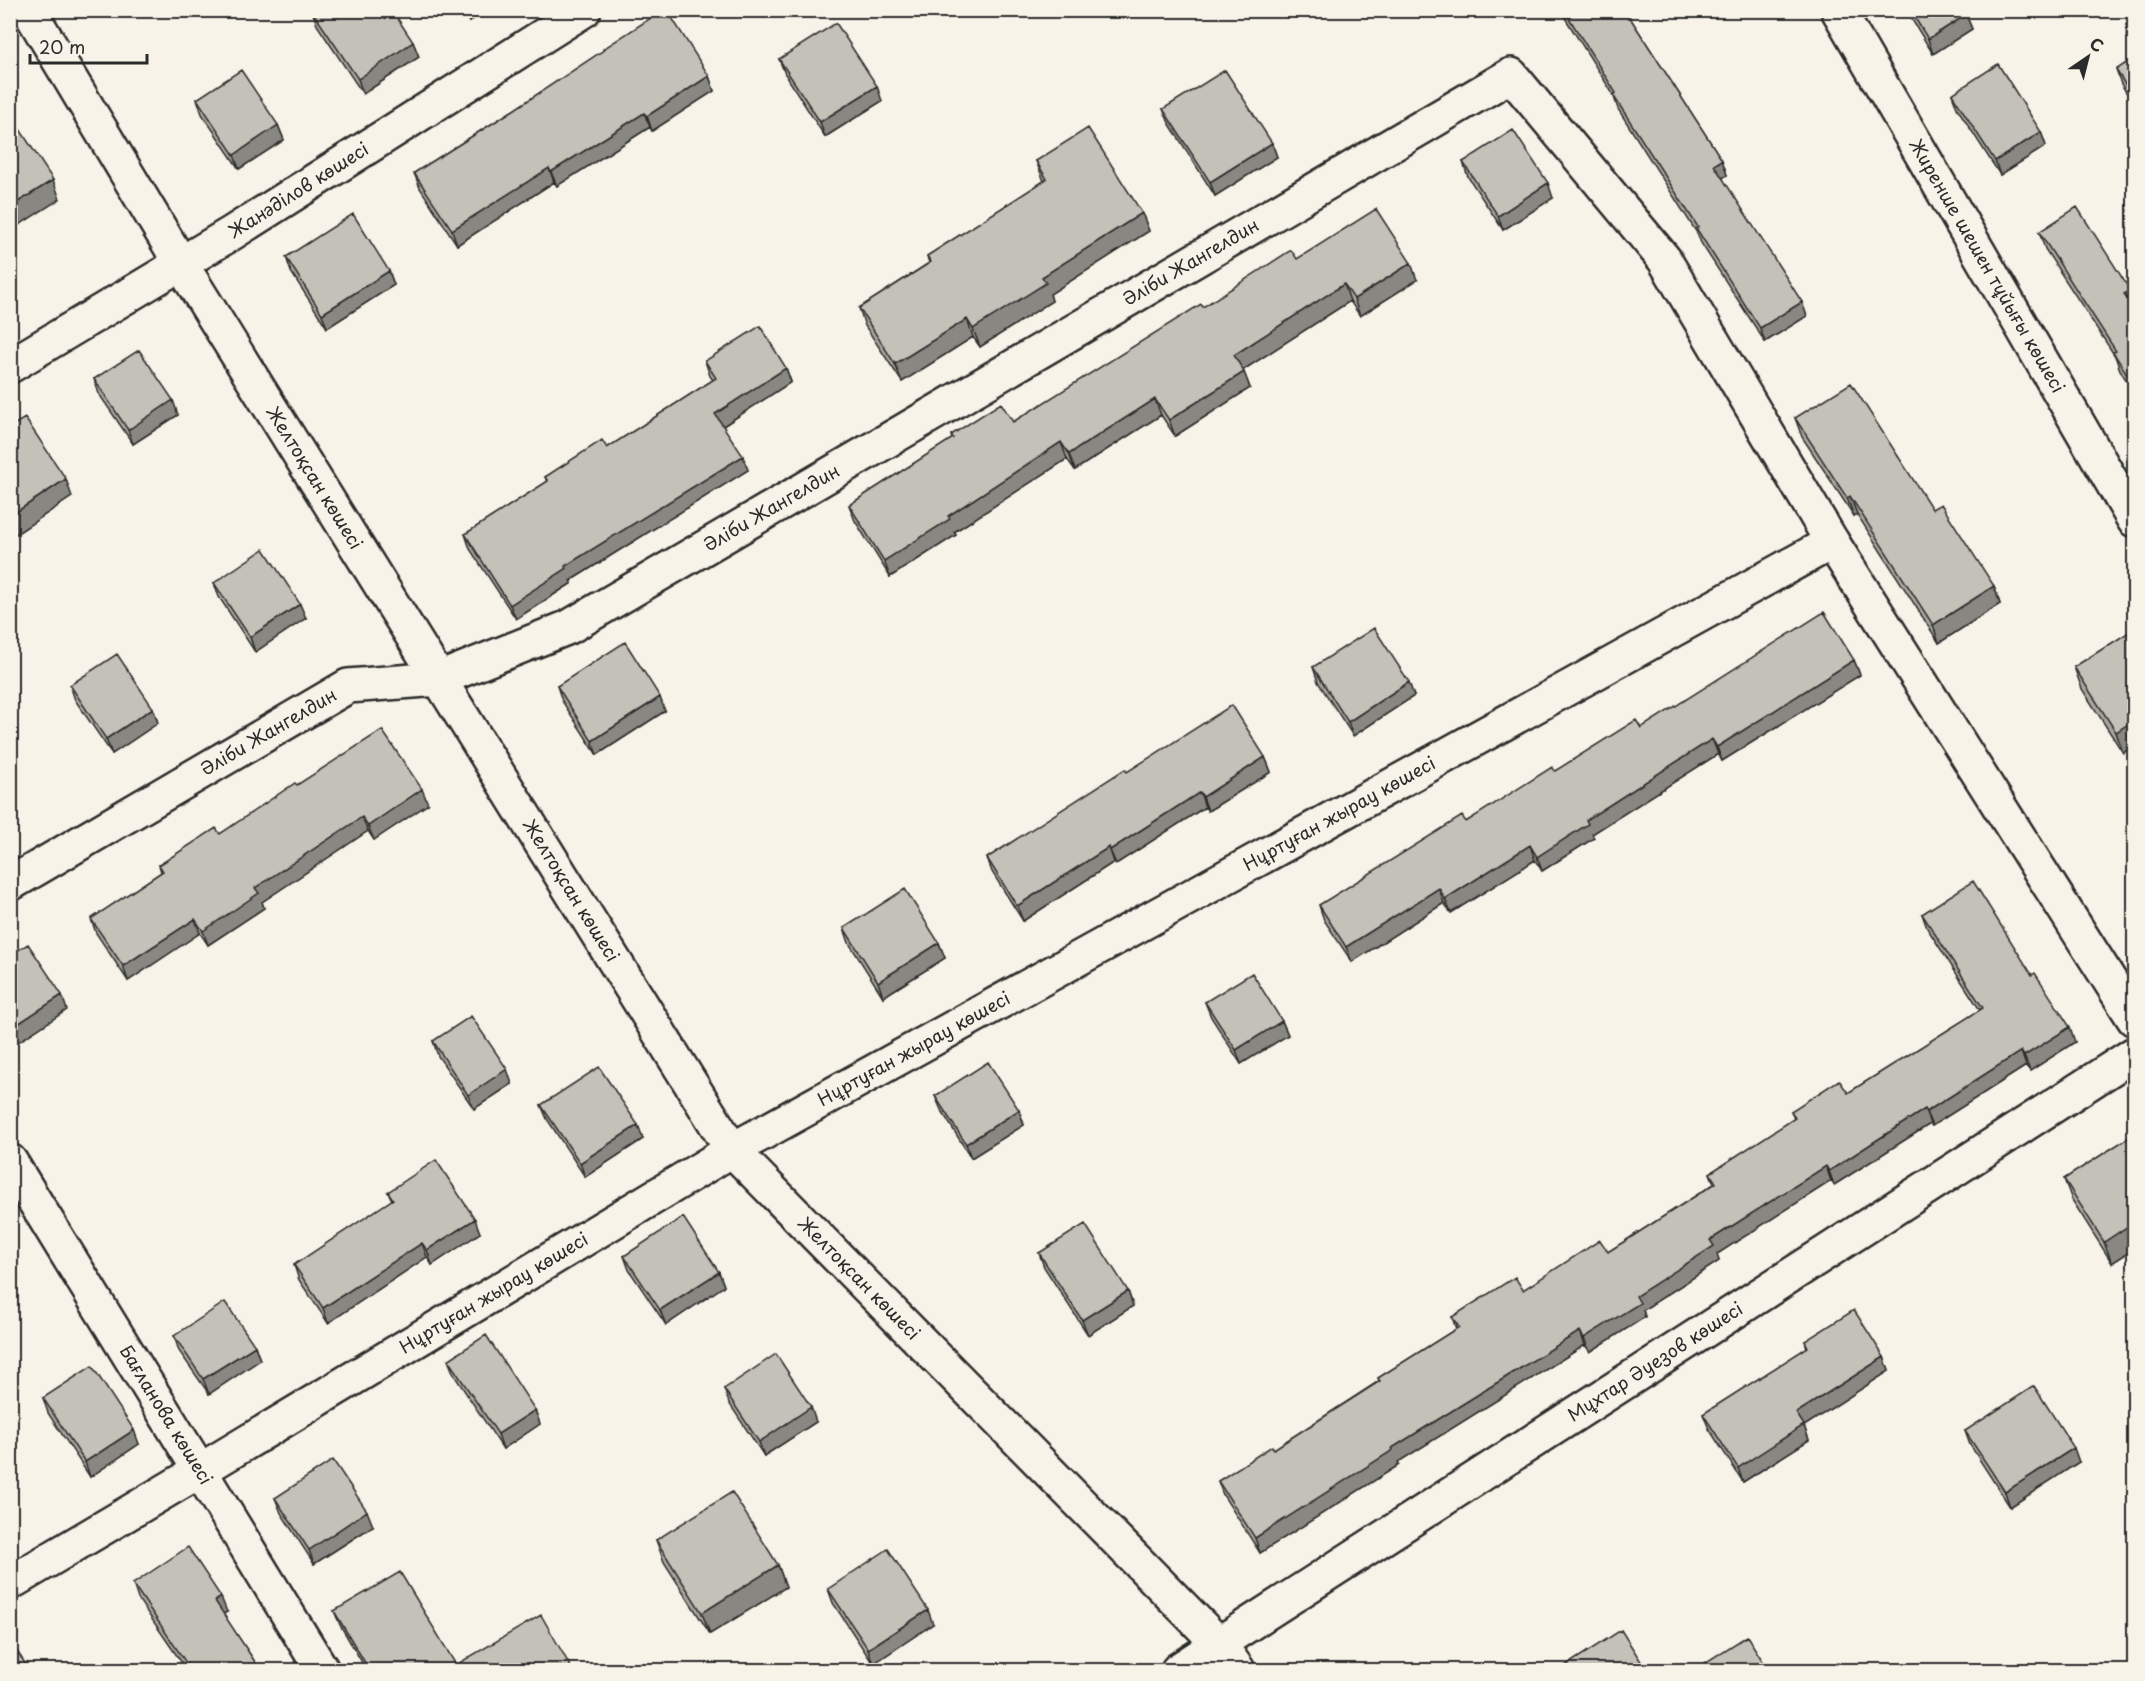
<svg xmlns="http://www.w3.org/2000/svg" width="2145" height="1681" font-family="'Playpen Sans',sans-serif">
	<style>
		.lines { fill: none; stroke-linecap: round; stroke-linejoin: round }
		.minor-casing { stroke: #2b2b2b; stroke-width: 38 }
		.minor { stroke: #f7f3e8; stroke-width: 33 }
		.wall { fill: #a9a69f; stroke: #2b2b2b; stroke-width: 1.5 }
		.shaded-wall { fill: #898782; stroke: #2b2b2b; stroke-width: 1.5 }
		.building { fill: #c4c1b9; stroke: #2b2b2b; stroke-width: 1.5 }
		.labels { text-anchor: middle; stroke-width: 6; stroke-linejoin: round; paint-order: stroke }
		.street-label { font-size: 18px; fill: #2b2b2b; stroke: #f7f3e8 }
	</style>
	<rect width="100%" height="100%" fill="#f7f3e8"/>
	<filter id="ink" filterUnits="userSpaceOnUse"><feTurbulence type="fractalNoise" baseFrequency=".0167" numOctaves="2"/><feDisplacementMap in="SourceGraphic" scale="12" xChannelSelector="R" yChannelSelector="G"/><feConvolveMatrix kernelMatrix="1 2 1 2 8 2 1 2 1" color-interpolation-filters="sRGB"/></filter>
	<g filter="url(#ink)">
		<g class="lines">
			<defs>
				<g id="minor">
					<path id="s1" d="M 29,10 L 181,264 L 732,1150 L 1220,1645 L 1238,1670"/>
					<path id="s2" d="M 1838,10 L 2134,520"/>
					<path id="s3" d="M 10,366 L 232,233 L 584,10"/>
					<path id="s4" d="M 10,884 L 348,686 L 439,679 L 569,627 L 1511,75 L 1664,259 L 1832,542 L 2134,1019"/>
					<path id="s5" d="M 10,1161 L 322,1670"/>
					<path id="s6" d="M 10,1583 L 201,1470 L 732,1150 L 1832,542"/>
					<path id="s7" d="M 1178,1670 L 2134,1054"/>
				</g>
			</defs>
			<!-- minor casing -->
			<use href="#minor" class="minor-casing"/>
			<!-- minor -->
			<use href="#minor" class="minor"/>
		</g>
		<!-- wall -->
		<path class="wall" d="M 462,10 L 486,10 L 469,22 Z
			M 1560,10 L 1625,10 L 1722,160 L 1727,175 L 1722,178 L 1807,316 L 1765,342 L 1701,243 L 1697,233 L 1618,109 L 1613,94 Z
			M 1906,10 L 1964,10 L 1972,29 L 1933,54 Z
			M 312,11 L 413,42 L 419,57 L 363,94 L 317,25 Z
			M 2134,58 L 2134,105 L 2121,84 L 2116,70 Z
			M 779,59 L 882,101 L 825,137 L 785,74 Z
			M 709,76 L 714,91 L 652,131 L 650,127 L 557,186 L 554,182 L 457,245 L 420,188 L 414,173 L 512,111 Z
			M 1952,94 L 2041,132 L 2046,146 L 2000,175 L 1957,108 Z
			M 197,99 L 278,125 L 284,140 L 239,169 L 202,114 Z
			M 1163,109 L 1272,143 L 1277,157 L 1215,196 L 1169,123 Z
			M 1036,161 L 1142,213 L 1149,231 L 1050,294 L 1052,301 L 980,347 L 973,337 L 902,382 L 865,326 L 859,308 L 929,263 L 927,256 L 1044,181 Z
			M 1463,162 L 1553,198 L 1503,230 L 1468,177 Z
			M 2039,232 L 2134,303 L 2134,393 L 2120,370 L 2115,356 L 2045,249 Z
			M 286,257 L 389,271 L 394,285 L 327,328 L 291,272 Z
			M 1297,259 L 1417,280 L 1360,316 L 1350,301 L 1243,370 L 1250,388 L 1175,436 L 1161,415 L 1075,470 L 1067,459 L 954,532 L 956,535 L 890,577 L 855,521 L 849,505 L 952,439 L 951,435 L 1013,422 L 1203,307 Z
			M 705,361 L 786,368 L 791,382 L 723,426 L 748,470 L 570,581 L 572,583 L 516,619 L 470,549 L 465,534 L 547,482 L 545,477 L 607,448 L 713,380 L 710,376 Z
			M 94,379 L 178,415 L 133,444 L 99,394 Z
			M 1795,418 L 1932,509 L 1994,586 L 2000,604 L 1939,643 L 1857,514 L 1854,516 L 1802,437 Z
			M 214,583 L 306,618 L 255,652 L 219,597 Z
			M 2134,629 L 2134,746 L 2123,753 L 2082,689 L 2074,667 Z
			M 1854,660 L 1860,675 L 1722,761 L 1718,754 L 1592,834 L 1594,838 L 1542,871 L 1535,860 L 1451,913 L 1444,903 L 1352,962 L 1324,920 L 1319,905 L 1555,771 L 1641,728 Z
			M 1313,667 L 1414,696 L 1353,736 L 1318,682 Z
			M 70,685 L 153,708 L 158,723 L 112,754 L 75,700 Z
			M 557,686 L 665,711 L 597,755 L 562,701 Z
			M 1265,757 L 1271,772 L 1208,811 L 1205,807 L 1116,864 L 1114,862 L 1023,921 L 992,872 L 987,858 L 1127,772 Z
			M 297,785 L 428,804 L 374,840 L 368,831 L 262,902 L 264,908 L 208,945 L 200,933 L 128,981 L 96,933 L 91,919 L 161,872 L 159,865 L 220,834 Z
			M 1922,914 L 2032,975 L 2075,1042 L 2030,1071 L 2026,1066 L 1932,1126 L 1930,1124 L 1834,1185 L 1831,1181 L 1717,1254 L 1719,1261 L 1643,1310 L 1645,1317 L 1590,1352 L 1585,1345 L 1398,1462 L 1399,1465 L 1260,1553 L 1223,1495 L 1218,1481 L 1274,1449 L 1379,1381 L 1378,1378 L 1456,1329 L 1452,1317 L 1523,1290 L 1608,1252 L 1714,1184 L 1710,1173 L 1794,1119 L 1791,1111 L 1848,1093 L 1980,1010 L 1927,928 Z
			M 844,928 L 939,943 L 945,958 L 883,997 L 849,943 Z
			M 1205,1002 L 1282,1021 L 1288,1035 L 1241,1064 L 1211,1017 Z
			M 433,1041 L 512,1084 L 474,1109 L 438,1056 Z
			M 935,1096 L 1019,1110 L 1024,1125 L 971,1158 L 941,1110 Z
			M 541,1105 L 638,1125 L 643,1139 L 585,1177 L 547,1119 Z
			M 2134,1134 L 2112,1263 L 2072,1200 L 2064,1179 Z
			M 388,1192 L 480,1233 L 432,1265 L 427,1257 L 328,1323 L 299,1280 L 294,1265 L 392,1200 Z
			M 1039,1253 L 1128,1291 L 1133,1306 L 1088,1335 L 1044,1267 Z
			M 624,1256 L 719,1272 L 724,1286 L 666,1325 L 629,1270 Z
			M 174,1336 L 255,1346 L 260,1360 L 209,1394 L 179,1351 Z
			M 1805,1341 L 1884,1357 L 1889,1371 L 1804,1426 L 1809,1440 L 1743,1482 L 1709,1429 L 1703,1414 L 1807,1348 Z
			M 448,1360 L 535,1410 L 540,1424 L 503,1449 L 454,1375 Z
			M 724,1389 L 816,1422 L 764,1456 L 729,1403 Z
			M 43,1398 L 139,1444 L 90,1477 L 48,1413 Z
			M 1965,1431 L 2079,1462 L 2010,1507 L 1970,1445 Z
			M 275,1498 L 373,1526 L 314,1564 L 281,1513 Z
			M 656,1540 L 778,1565 L 786,1587 L 710,1634 L 664,1562 Z
			M 133,1584 L 227,1612 L 223,1614 L 261,1671 L 186,1669 L 138,1599 Z
			M 828,1589 L 933,1624 L 873,1664 L 833,1603 Z
			M 334,1611 L 456,1665 L 573,1671 L 367,1671 L 340,1625 Z"/>
		<!-- shaded-wall -->
		<path class="shaded-wall" d="M 465,10 L 486,10 L 469,22 Z
			M 1966,15 L 1972,29 L 1933,54 L 1928,39 Z
			M 413,42 L 419,57 L 363,94 L 358,79 Z
			M 709,76 L 714,91 L 652,131 L 647,116 Z
			M 877,86 L 882,101 L 825,137 L 820,122 Z
			M 644,113 L 650,127 L 557,186 L 551,172 Z
			M 278,125 L 284,140 L 239,169 L 234,155 Z
			M 2041,132 L 2046,146 L 2000,175 L 1995,161 Z
			M 1272,143 L 1277,157 L 1215,196 L 1210,182 Z
			M 1722,160 L 1727,175 L 1720,180 L 1714,165 Z
			M 549,168 L 554,182 L 457,245 L 452,230 Z
			M 53,180 L 60,199 L 10,231 L 10,207 Z
			M 1548,183 L 1553,198 L 1503,230 L 1498,216 Z
			M 1142,213 L 1149,231 L 1050,294 L 1052,301 L 980,347 L 973,329 L 1042,277 Z
			M 1411,263 L 1417,280 L 1360,316 L 1354,299 Z
			M 389,271 L 394,285 L 327,328 L 322,314 Z
			M 1344,284 L 1350,301 L 1240,372 L 1234,355 Z
			M 2130,290 L 2134,303 L 2134,309 L 2131,311 L 2124,294 Z
			M 1802,302 L 1807,316 L 1765,342 L 1760,328 Z
			M 967,319 L 973,337 L 902,382 L 895,364 Z
			M 786,368 L 791,382 L 720,428 L 715,414 Z
			M 1244,372 L 1250,388 L 1175,436 L 1169,420 Z
			M 1155,399 L 1161,415 L 1075,470 L 1069,454 Z
			M 173,400 L 178,415 L 133,444 L 128,430 Z
			M 1061,442 L 1067,459 L 954,532 L 956,535 L 890,577 L 884,561 L 948,516 Z
			M 743,456 L 748,470 L 570,581 L 572,583 L 516,619 L 510,605 L 565,566 Z
			M 66,479 L 72,497 L 10,538 L 10,516 Z
			M 1850,496 L 1857,514 L 1854,516 L 1847,498 Z
			M 1994,586 L 2000,604 L 1939,643 L 1933,625 Z
			M 300,604 L 306,618 L 255,652 L 250,637 Z
			M 1854,660 L 1860,675 L 1722,761 L 1717,747 Z
			M 1409,682 L 1414,696 L 1353,736 L 1348,722 Z
			M 660,697 L 665,711 L 597,755 L 592,741 Z
			M 153,708 L 158,723 L 112,754 L 106,739 Z
			M 2134,720 L 2134,746 L 2123,753 L 2116,732 Z
			M 1712,739 L 1718,754 L 1592,834 L 1594,838 L 1542,871 L 1537,857 L 1586,820 Z
			M 1265,757 L 1271,772 L 1208,811 L 1203,797 Z
			M 422,789 L 428,804 L 374,840 L 368,826 Z
			M 1200,792 L 1205,807 L 1116,864 L 1110,850 Z
			M 362,817 L 368,831 L 262,902 L 264,908 L 208,945 L 203,931 L 255,888 Z
			M 1530,845 L 1535,860 L 1451,913 L 1445,899 Z
			M 1109,847 L 1114,862 L 1023,921 L 1017,906 Z
			M 1439,888 L 1444,903 L 1352,962 L 1346,947 Z
			M 195,919 L 200,933 L 128,981 L 123,966 Z
			M 939,943 L 945,958 L 883,997 L 878,982 Z
			M 62,995 L 67,1010 L 11,1047 L 10,1029 Z
			M 1282,1021 L 1288,1035 L 1241,1064 L 1236,1050 Z
			M 2070,1027 L 2075,1042 L 2030,1071 L 2024,1056 Z
			M 2021,1051 L 2026,1066 L 1932,1126 L 1926,1112 Z
			M 507,1069 L 512,1084 L 474,1109 L 468,1095 Z
			M 1925,1109 L 1930,1124 L 1834,1185 L 1829,1171 Z
			M 1019,1110 L 1024,1125 L 971,1158 L 966,1144 Z
			M 638,1125 L 643,1139 L 585,1177 L 580,1163 Z
			M 1826,1166 L 1831,1181 L 1717,1254 L 1719,1261 L 1643,1310 L 1645,1317 L 1590,1352 L 1584,1338 L 1636,1296 L 1710,1240 Z
			M 475,1219 L 480,1233 L 432,1265 L 427,1250 Z
			M 2134,1222 L 2134,1249 L 2112,1263 L 2104,1242 Z
			M 422,1243 L 427,1257 L 328,1323 L 323,1308 Z
			M 719,1272 L 724,1286 L 666,1325 L 660,1310 Z
			M 1128,1291 L 1133,1306 L 1088,1335 L 1082,1320 Z
			M 1580,1331 L 1585,1345 L 1398,1462 L 1399,1465 L 1260,1553 L 1255,1538 L 1392,1448 Z
			M 255,1346 L 260,1360 L 209,1394 L 203,1379 Z
			M 1884,1357 L 1889,1371 L 1804,1426 L 1809,1440 L 1743,1482 L 1738,1468 L 1796,1413 Z
			M 811,1407 L 816,1422 L 764,1456 L 759,1442 Z
			M 535,1410 L 540,1424 L 503,1449 L 498,1434 Z
			M 134,1430 L 139,1444 L 90,1477 L 85,1462 Z
			M 2074,1448 L 2079,1462 L 2010,1507 L 2005,1492 Z
			M 367,1511 L 373,1526 L 314,1564 L 309,1550 Z
			M 778,1565 L 786,1587 L 710,1634 L 702,1613 Z
			M 221,1597 L 227,1612 L 220,1616 L 215,1601 Z
			M 928,1610 L 933,1624 L 873,1664 L 868,1649 Z"/>
		<!-- building -->
		<path class="building" d="M 392,10 L 413,42 L 358,79 L 312,11 Z
			M 663,10 L 667,10 L 709,76 L 647,116 L 644,113 L 551,172 L 549,168 L 452,230 L 414,173 L 512,111 L 604,50 L 603,49 Z
			M 1564,10 L 1625,10 L 1722,160 L 1714,165 L 1802,302 L 1760,328 L 1696,228 L 1698,227 L 1613,95 L 1616,93 Z
			M 1910,10 L 1964,10 L 1966,15 L 1928,39 Z
			M 836,23 L 877,86 L 820,122 L 779,59 Z
			M 2134,58 L 2134,98 L 2116,70 Z
			M 1998,64 L 2041,132 L 1995,161 L 1952,94 Z
			M 241,70 L 278,125 L 234,155 L 197,99 Z
			M 1225,70 L 1272,143 L 1210,182 L 1163,109 Z
			M 10,114 L 53,180 L 10,207 Z
			M 1088,128 L 1142,213 L 1042,277 L 1046,283 L 973,329 L 967,319 L 895,364 L 859,308 L 931,262 L 927,256 L 1047,179 L 1036,161 Z
			M 1513,130 L 1548,183 L 1498,216 L 1463,162 Z
			M 2077,207 L 2130,290 L 2124,294 L 2134,310 L 2134,385 L 2113,352 L 2116,351 L 2039,232 Z
			M 1376,209 L 1411,263 L 1354,299 L 1344,284 L 1234,355 L 1244,372 L 1169,420 L 1155,399 L 1069,454 L 1061,442 L 948,516 L 950,519 L 884,561 L 849,505 L 953,438 L 951,435 L 1001,403 L 1013,422 L 1201,304 L 1203,307 L 1291,250 L 1297,259 Z
			M 353,214 L 389,271 L 322,314 L 286,257 Z
			M 760,326 L 786,368 L 715,414 L 743,456 L 565,566 L 566,569 L 510,605 L 465,534 L 548,481 L 545,477 L 602,440 L 607,448 L 716,378 L 705,361 Z
			M 139,350 L 173,400 L 128,430 L 94,379 Z
			M 1851,383 L 1932,509 L 1941,504 L 1994,586 L 1933,625 L 1850,496 L 1847,498 L 1795,418 Z
			M 25,418 L 66,479 L 10,516 L 10,427 Z
			M 264,549 L 300,604 L 250,637 L 214,583 Z
			M 1824,612 L 1854,660 L 1717,747 L 1712,739 L 1586,820 L 1588,824 L 1537,857 L 1530,845 L 1445,899 L 1439,888 L 1346,947 L 1319,905 L 1462,816 L 1466,822 L 1552,767 L 1555,771 L 1636,720 L 1641,728 Z
			M 1374,628 L 1409,682 L 1348,722 L 1313,667 Z
			M 2134,629 L 2134,720 L 2116,732 L 2074,667 Z
			M 625,642 L 660,697 L 592,741 L 557,686 Z
			M 117,654 L 153,708 L 106,739 L 70,685 Z
			M 1232,705 L 1265,757 L 1203,797 L 1200,792 L 1110,850 L 1109,847 L 1017,906 L 987,858 L 1125,769 L 1127,772 Z
			M 382,730 L 422,789 L 368,826 L 362,817 L 255,888 L 259,893 L 203,931 L 195,919 L 123,966 L 91,919 L 163,871 L 159,865 L 216,828 L 220,834 L 295,783 L 297,785 Z
			M 1973,881 L 2032,975 L 2035,973 L 2070,1027 L 2024,1056 L 2021,1051 L 1926,1112 L 1925,1109 L 1829,1171 L 1826,1166 L 1710,1240 L 1714,1246 L 1636,1296 L 1640,1303 L 1584,1338 L 1580,1331 L 1392,1448 L 1393,1450 L 1255,1538 L 1218,1481 L 1272,1446 L 1274,1449 L 1380,1381 L 1378,1378 L 1459,1327 L 1452,1317 L 1515,1277 L 1523,1290 L 1600,1240 L 1608,1252 L 1716,1183 L 1710,1173 L 1795,1118 L 1791,1111 L 1839,1080 L 1848,1093 L 1983,1008 L 1922,914 Z
			M 905,889 L 939,943 L 878,982 L 844,928 Z
			M 28,944 L 62,995 L 10,1029 L 10,955 Z
			M 1252,973 L 1282,1021 L 1236,1050 L 1205,1002 Z
			M 471,1016 L 507,1069 L 468,1095 L 433,1041 Z
			M 988,1062 L 1019,1110 L 966,1144 L 935,1096 Z
			M 599,1067 L 638,1125 L 580,1163 L 541,1105 Z
			M 2134,1134 L 2134,1222 L 2104,1242 L 2064,1179 Z
			M 436,1160 L 475,1219 L 427,1250 L 422,1243 L 323,1308 L 294,1265 L 393,1199 L 388,1192 Z
			M 683,1217 L 719,1272 L 660,1310 L 624,1256 Z
			M 1085,1224 L 1128,1291 L 1082,1320 L 1039,1253 Z
			M 225,1302 L 255,1346 L 203,1379 L 174,1336 Z
			M 1854,1310 L 1884,1357 L 1796,1413 L 1804,1425 L 1738,1468 L 1703,1414 L 1808,1347 L 1805,1341 Z
			M 486,1335 L 535,1410 L 498,1434 L 448,1360 Z
			M 776,1354 L 811,1407 L 759,1442 L 724,1389 Z
			M 92,1366 L 134,1430 L 85,1462 L 43,1398 Z
			M 2034,1386 L 2074,1448 L 2005,1492 L 1965,1431 Z
			M 333,1460 L 367,1511 L 309,1550 L 275,1498 Z
			M 732,1492 L 778,1565 L 702,1613 L 656,1540 Z
			M 188,1547 L 221,1597 L 215,1601 L 261,1671 L 184,1671 L 189,1667 L 133,1584 Z
			M 888,1549 L 928,1610 L 868,1649 L 828,1589 Z
			M 400,1572 L 456,1665 L 541,1615 L 573,1671 L 370,1671 L 334,1611 Z
			M 1621,1630 L 1647,1671 L 1568,1671 L 1565,1666 Z
			M 1747,1636 L 1769,1671 L 1702,1671 L 1700,1666 Z
			M 13,1645 L 30,1671 L 10,1671 L 10,1646 Z"/>
	</g>
	<g class="labels">
		<!-- street labels -->
		<g class="street-label">
			<text dy="6" stroke="none"><textPath href="#s3" startOffset="338">Жанәділов көшесі</textPath></text>
			<text dy="6" stroke="none"><textPath href="#s4" startOffset="1344">Әліби Жангелдин</textPath></text>
			<text dy="6" stroke="none"><textPath href="#s2" startOffset="296">Жиренше шешен тұйығы көшесі</textPath></text>
			<text dy="6" stroke="none"><textPath href="#s1" startOffset="548">Желтоқсан көшесі</textPath></text>
			<text dy="6" stroke="none"><textPath href="#s4" startOffset="858">Әліби Жангелдин</textPath></text>
			<text dy="6" stroke="none"><textPath href="#s4" startOffset="300">Әліби Жангелдин</textPath></text>
			<text dy="6" stroke="none"><textPath href="#s6" startOffset="1536">Нұртуған жырау көшесі</textPath></text>
			<text dy="6" stroke="none"><textPath href="#s1" startOffset="1034">Желтоқсан көшесі</textPath></text>
			<text dy="6" stroke="none"><textPath href="#s6" startOffset="1050">Нұртуған жырау көшесі</textPath></text>
			<text dy="6" stroke="none"><textPath href="#s1" startOffset="1520">Желтоқсан көшесі</textPath></text>
			<text dy="6" stroke="none"><textPath href="#s6" startOffset="564">Нұртуған жырау көшесі</textPath></text>
			<text dy="6" stroke="none"><textPath href="#s7" startOffset="568">Мұхтар Әуезов көшесі</textPath></text>
			<text dy="6" stroke="none"><textPath href="#s5" startOffset="298">Бағланова көшесі</textPath></text>
		</g>
	</g>
	<!-- margin -->
	<rect width="2145" height="1681" fill="none" stroke="#f7f3e8" stroke-width="36"/>
	<rect x="18" y="18" width="2109" height="1645" fill="none" stroke="#2b2b2b" stroke-width="2" filter="url(#ink)"/>
	<!-- north arrow -->
	<g transform="translate(2088 57) rotate(35)" stroke="#f7f3e8" stroke-width="4.5" paint-order="stroke">
	<path d="M0-4.5L10 22L0 15L-10 22Z" fill="#2b2b2b"/>
	<text y="-9" font-size="16" font-weight="bold" text-anchor="middle" fill="#2b2b2b">С</text>
	</g>
	<!-- scale -->
	<path d="M30 54v9h117v-9" fill="none" stroke="#2b2b2b" stroke-width="3"/>
	<text x="39" y="54" font-size="18" fill="#2b2b2b" stroke="#f7f3e8" stroke-width="4.5" paint-order="stroke">20 m</text>
</svg>
